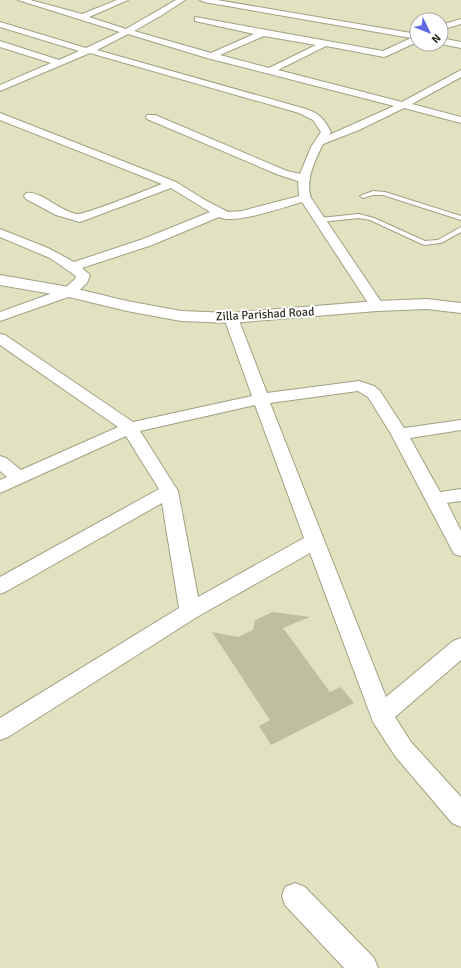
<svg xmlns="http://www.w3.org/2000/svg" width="461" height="968" font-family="Signika,sans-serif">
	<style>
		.building { fill: #bfbe9d }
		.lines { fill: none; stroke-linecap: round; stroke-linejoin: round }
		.service-casing { stroke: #a2a081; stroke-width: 2 }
		.minor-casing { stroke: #a2a081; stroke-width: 2 }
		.secondary-casing { stroke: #a2a081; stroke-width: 2 }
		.service { fill: #fff; fill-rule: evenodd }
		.minor { fill: #fff; fill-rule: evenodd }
		.secondary { fill: #fff; fill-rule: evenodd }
		.labels { text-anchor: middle; stroke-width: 4; stroke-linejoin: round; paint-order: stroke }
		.far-street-label { font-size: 12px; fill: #2f2e22; stroke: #fff }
	</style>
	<rect width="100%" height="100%" fill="#e2e1c0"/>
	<!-- building -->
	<path class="building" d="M 273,612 L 310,617 L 283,628 L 330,692 L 341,687 L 354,703 L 271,745 L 259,726 L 270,720 L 212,632 L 238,637 L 253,630 L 255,620 Z"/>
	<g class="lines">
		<defs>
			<path id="service" d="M 373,191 L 385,192 L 461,216 L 461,220 L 383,195 L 373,195 L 363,198 L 360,196 Z
				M 359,214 L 374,218 L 425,241 L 438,240 L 461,227 L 461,232 L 441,243 L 424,245 L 370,220 L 359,218 L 320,222 L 317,220 L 320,218 Z"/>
			<path id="minor" d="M 18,0 L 30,0 L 82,14 L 117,0 L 128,0 L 89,17 L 126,29 L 176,0 L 185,0 L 162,15 L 134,31 L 211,53 L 254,34 L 195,21 L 195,17 L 383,51 L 411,38 L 204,2 L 200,0 L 217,0 L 417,34 L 417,42 L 387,56 L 384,57 L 326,46 L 278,70 L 402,102 L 461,70 L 461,77 L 412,104 L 461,117 L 461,123 L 404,108 L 359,130 L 323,144 C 315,160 305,180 311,198 L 384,306 L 382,309 L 377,310 L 372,309 L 302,202 C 284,207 235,225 219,217 L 152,245 L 82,268 L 90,275 L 87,283 L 74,295 L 0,321 L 0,312 L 64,289 L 75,279 L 76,276 L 50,258 L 0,237 L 0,229 L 48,248 L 74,262 L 143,239 L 210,212 L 171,188 L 80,222 L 56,215 L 26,199 L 24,196 L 26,193 C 40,190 61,212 77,214 C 85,215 149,189 162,184 L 0,120 L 0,113 L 176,182 L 205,200 L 228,212 L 242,211 L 299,196 L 298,181 L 279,175 L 147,119 L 146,117 L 147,115 L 155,115 L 287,171 L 300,174 L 311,147 L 321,132 L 313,120 L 299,113 L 90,53 L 0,91 L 0,85 L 51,63 L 0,47 L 0,41 L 59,60 L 79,51 L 0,27 L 0,22 L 86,48 L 120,32 ZM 128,34 L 207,58 L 394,106 L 329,135 L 331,132 C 325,120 319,113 306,109 L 97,50 ZM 264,36 L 316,45 L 269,68 L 220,55 Z
				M 461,19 L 461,24 L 441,30 L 441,25 Z
				M 441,38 L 461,42 L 461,48 L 441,44 Z
				M 231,314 L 236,315 L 238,318 L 267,393 L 359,381 L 374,386 L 380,391 L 404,428 L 461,420 L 461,430 L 410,438 L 440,492 L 461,489 L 461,501 L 447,503 L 461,531 L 461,556 L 454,554 L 391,434 L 368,397 L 358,391 L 270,403 L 386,697 L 453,641 L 461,638 L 461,660 L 395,717 L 411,742 L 461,797 L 461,827 L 452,823 L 395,756 L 373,722 L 310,553 L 197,617 L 8,737 L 0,740 L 0,718 L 179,608 L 162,503 L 7,591 L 0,594 L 0,577 L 159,489 L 126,436 L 0,493 L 0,480 L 7,477 L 0,471 L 0,456 L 6,458 L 21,470 L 118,427 L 0,345 L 0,334 L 5,335 L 133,422 L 252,396 L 224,318 L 226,315 ZM 255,405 L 304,538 L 198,597 L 178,491 L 140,431 Z
				M 295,883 L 305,887 L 374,958 L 378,968 L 344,968 L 285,905 L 282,896 L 285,887 Z"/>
			<path id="secondary" d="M 0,275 L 69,287 L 127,301 L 181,311 L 231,313 L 377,301 L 427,299 L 461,303 L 461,313 L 427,309 L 377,311 L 231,323 L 181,321 L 127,311 L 69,297 L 0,285 Z"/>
		</defs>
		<!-- service casing -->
		<use href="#service" class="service-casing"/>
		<!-- minor casing -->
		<use href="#minor" class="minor-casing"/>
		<!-- secondary casing -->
		<use href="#secondary" class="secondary-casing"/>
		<!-- service -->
		<use href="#service" class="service"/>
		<!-- minor -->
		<use href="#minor" class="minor"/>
		<!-- secondary -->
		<use href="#secondary" class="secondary"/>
	</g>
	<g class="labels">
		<!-- far-street labels -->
		<g class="far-street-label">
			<text transform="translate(265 314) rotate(-3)" y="4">Zilla Parishad Road</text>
		</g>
	</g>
	<!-- north arrow -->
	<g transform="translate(429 32) rotate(133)"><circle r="19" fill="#ffffff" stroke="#acaba7"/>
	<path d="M0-3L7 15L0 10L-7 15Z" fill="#5c6ae2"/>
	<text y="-6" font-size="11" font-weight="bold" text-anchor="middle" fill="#2f2e22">N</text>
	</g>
</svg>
